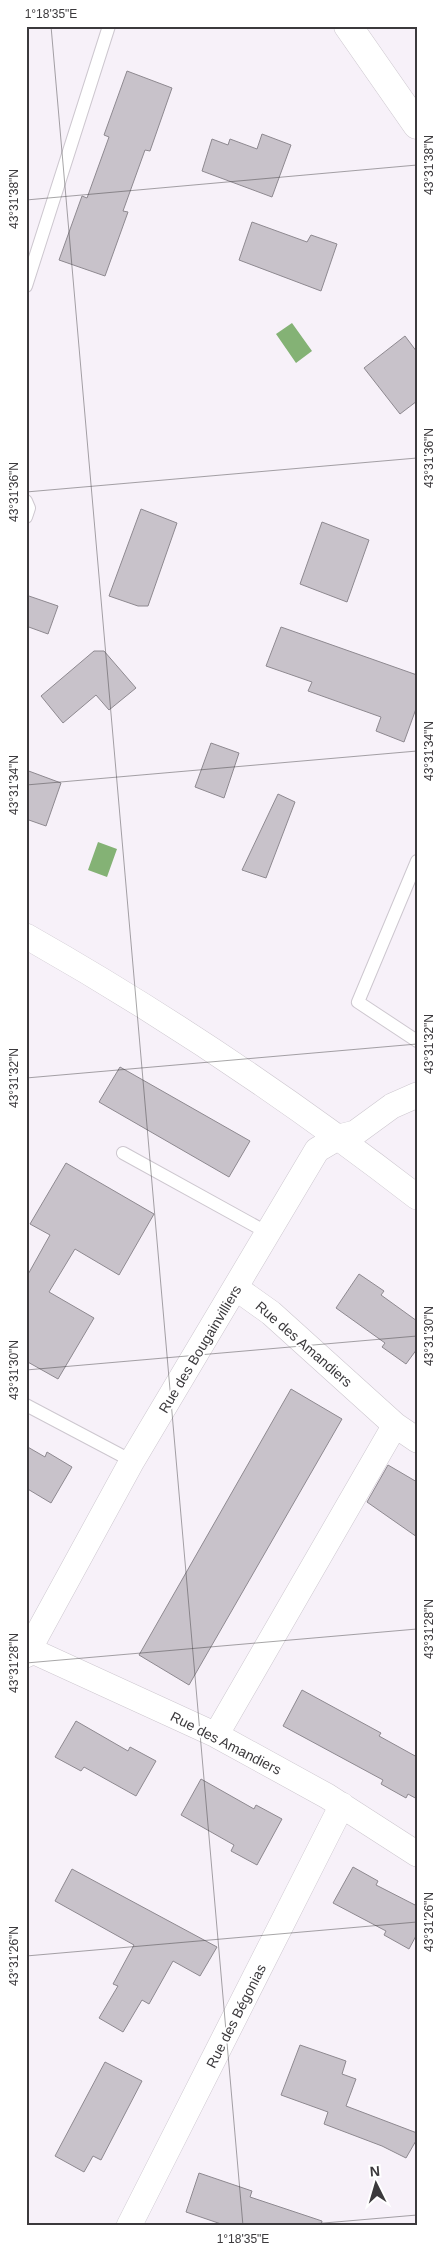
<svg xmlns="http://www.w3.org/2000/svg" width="443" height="2252" font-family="Helvetica,sans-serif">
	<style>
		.water { fill: #84b275 }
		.building { fill: #c8c2ca; stroke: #8e8990 }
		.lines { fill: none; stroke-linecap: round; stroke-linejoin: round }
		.service-casing { stroke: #cdc7cf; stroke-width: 14 }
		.minor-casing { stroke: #cdc7cf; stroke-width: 26 }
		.secondary-casing { stroke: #cdc7cf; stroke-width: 29 }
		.service { stroke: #fff; stroke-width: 12 }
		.minor { stroke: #fff; stroke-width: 25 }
		.secondary { stroke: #fff; stroke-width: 28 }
		.ticks { fill: none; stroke: #3b393c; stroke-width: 1; stroke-opacity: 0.45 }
		.labels { text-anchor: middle; stroke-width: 4; stroke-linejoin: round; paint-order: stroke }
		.street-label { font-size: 14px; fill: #3b393c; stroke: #fff }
		.neatline { fill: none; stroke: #3b393c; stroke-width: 2 }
		.ticks-label { font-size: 12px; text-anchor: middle; fill: #3b393c }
	</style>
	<rect width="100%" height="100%" fill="#f7f1f9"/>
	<!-- water -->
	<path class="water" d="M 292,323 L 312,351 L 296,363 L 276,334 Z
		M 98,842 L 117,849 L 107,877 L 88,870 Z"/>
	<!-- building -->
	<path class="building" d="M 127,71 L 172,88 L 150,151 L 145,150 L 123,211 L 128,212 L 105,276 L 59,260 L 82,196 L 87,198 L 109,137 L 104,135 Z
		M 262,134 L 291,145 L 272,197 L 202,171 L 212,139 L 228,145 L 230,139 L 257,149 Z
		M 252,222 L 307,242 L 311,235 L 337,244 L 321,291 L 239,260 Z
		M 405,336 L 417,352 L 417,401 L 400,414 L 364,368 Z
		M 141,509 L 177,523 L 148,606 L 138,606 L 109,596 Z
		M 322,522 L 369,540 L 347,602 L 300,584 Z
		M 26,595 L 58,606 L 48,634 L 26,626 Z
		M 281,627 L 417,675 L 417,706 L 404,742 L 376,731 L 381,717 L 308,691 L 312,682 L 266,666 Z
		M 94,651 L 104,651 L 136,688 L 109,710 L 96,695 L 63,723 L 41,696 Z
		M 211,743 L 239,753 L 224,798 L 195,787 Z
		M 26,770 L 61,783 L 46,826 L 26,819 Z
		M 278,794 L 295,802 L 266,878 L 242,870 Z
		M 120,1067 L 250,1141 L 229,1177 L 99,1102 Z
		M 66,1163 L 154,1214 L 119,1275 L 75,1249 L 49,1292 L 94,1318 L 58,1379 L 26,1361 L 26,1278 L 50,1235 L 30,1224 Z
		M 359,1274 L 384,1291 L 381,1295 L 417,1321 L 417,1349 L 406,1364 L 382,1347 L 385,1343 L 336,1308 Z
		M 291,1389 L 342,1419 L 189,1685 L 139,1655 Z
		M 26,1446 L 45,1457 L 47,1452 L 72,1467 L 51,1503 L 26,1488 Z
		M 388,1465 L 417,1482 L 417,1537 L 367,1502 Z
		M 302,1690 L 381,1733 L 379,1736 L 417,1757 L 417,1799 L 408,1794 L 406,1798 L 381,1784 L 383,1780 L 283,1726 Z
		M 76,1721 L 128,1751 L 130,1747 L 156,1761 L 136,1796 L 84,1767 L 81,1771 L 55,1757 Z
		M 201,1779 L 254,1809 L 256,1805 L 282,1819 L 257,1865 L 231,1851 L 234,1845 L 181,1815 Z
		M 353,1867 L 378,1881 L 376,1885 L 417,1906 L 417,1934 L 409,1949 L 384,1935 L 386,1931 L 333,1903 Z
		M 72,1869 L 217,1947 L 200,1976 L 173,1961 L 149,2004 L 142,2000 L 123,2032 L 99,2018 L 118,1986 L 113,1984 L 134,1945 L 55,1901 Z
		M 300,2045 L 346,2061 L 342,2074 L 356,2079 L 346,2106 L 417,2133 L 417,2139 L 406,2158 L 382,2146 L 324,2124 L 328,2112 L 281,2095 Z
		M 105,2062 L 142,2081 L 101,2160 L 93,2156 L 84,2172 L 55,2156 Z
		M 199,2173 L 252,2191 L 250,2197 L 322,2221 L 321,2226 L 227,2226 L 186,2212 Z"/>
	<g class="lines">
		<defs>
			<path id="service" d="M 26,286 L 109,26
				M 26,501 L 29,508 L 26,517
				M 417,861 L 358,1002 L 417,1041
				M 123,1153 L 268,1233
				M 26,1405 L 132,1461"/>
			<path id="minor" d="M 26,936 C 162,1013 293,1101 417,1197
				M 236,1288 L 271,1313 L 395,1425 L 417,1440
				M 26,1648 L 216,1735 L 327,1796 L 417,1854
				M 26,1655 L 132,1461 L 317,1150 L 339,1137 L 355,1133 L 392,1106 L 417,1095
				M 216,1735 L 395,1425
				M 129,2226 L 342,1805"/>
			<path id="secondary" d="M 348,26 L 417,125"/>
		</defs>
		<!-- service casing -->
		<use href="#service" class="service-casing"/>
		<!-- minor casing -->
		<use href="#minor" class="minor-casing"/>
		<!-- secondary casing -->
		<use href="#secondary" class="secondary-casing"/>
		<!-- service -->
		<use href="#service" class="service"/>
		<!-- minor -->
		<use href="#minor" class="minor"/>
		<!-- secondary -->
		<use href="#secondary" class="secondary"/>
	</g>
	<!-- ticks -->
	<path class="ticks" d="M 51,26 L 243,2226M 26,200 L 417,165M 26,492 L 417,458M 26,785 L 417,751M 26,1078 L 417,1044M 26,1370 L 417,1336M 26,1663 L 417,1629M 26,1956 L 417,1922M 289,2226 L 417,2215"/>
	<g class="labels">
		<!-- street labels -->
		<g class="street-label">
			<text transform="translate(304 1344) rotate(41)" y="5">Rue des Amandiers</text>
			<text transform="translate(200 1349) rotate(-59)" y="5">Rue des Bougainvilliers</text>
			<text transform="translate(226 1743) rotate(27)" y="5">Rue des Amandiers</text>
			<text transform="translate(236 2016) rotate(-63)" y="5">Rue des Bégonias</text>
		</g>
	</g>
	<!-- border -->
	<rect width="443" height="2252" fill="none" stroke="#ffffff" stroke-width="55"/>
	<!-- north arrow -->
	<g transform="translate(376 2184) rotate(355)" stroke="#ffffff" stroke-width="4" paint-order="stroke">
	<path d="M0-4L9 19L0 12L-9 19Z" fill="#3b393c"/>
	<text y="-8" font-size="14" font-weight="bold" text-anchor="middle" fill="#3b393c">N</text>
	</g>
	<rect x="28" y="28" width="388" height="2196" class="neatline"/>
	<g class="ticks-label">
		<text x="51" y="18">1°18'35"E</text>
		<text transform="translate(429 165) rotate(-90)" y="4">43°31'38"N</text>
		<text transform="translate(14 199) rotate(-90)" y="4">43°31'38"N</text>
		<text transform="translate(429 458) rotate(-90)" y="4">43°31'36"N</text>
		<text transform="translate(14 492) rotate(-90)" y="4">43°31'36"N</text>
		<text transform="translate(429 751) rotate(-90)" y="4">43°31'34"N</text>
		<text transform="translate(14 785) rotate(-90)" y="4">43°31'34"N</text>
		<text transform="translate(429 1044) rotate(-90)" y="4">43°31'32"N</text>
		<text transform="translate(14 1078) rotate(-90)" y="4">43°31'32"N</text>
		<text transform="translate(429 1336) rotate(-90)" y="4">43°31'30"N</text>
		<text transform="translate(14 1370) rotate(-90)" y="4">43°31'30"N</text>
		<text transform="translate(429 1629) rotate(-90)" y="4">43°31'28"N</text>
		<text transform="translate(14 1663) rotate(-90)" y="4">43°31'28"N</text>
		<text transform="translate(429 1922) rotate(-90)" y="4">43°31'26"N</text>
		<text transform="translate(14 1956) rotate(-90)" y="4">43°31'26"N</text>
		<text x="243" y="2243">1°18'35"E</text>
	</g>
</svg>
